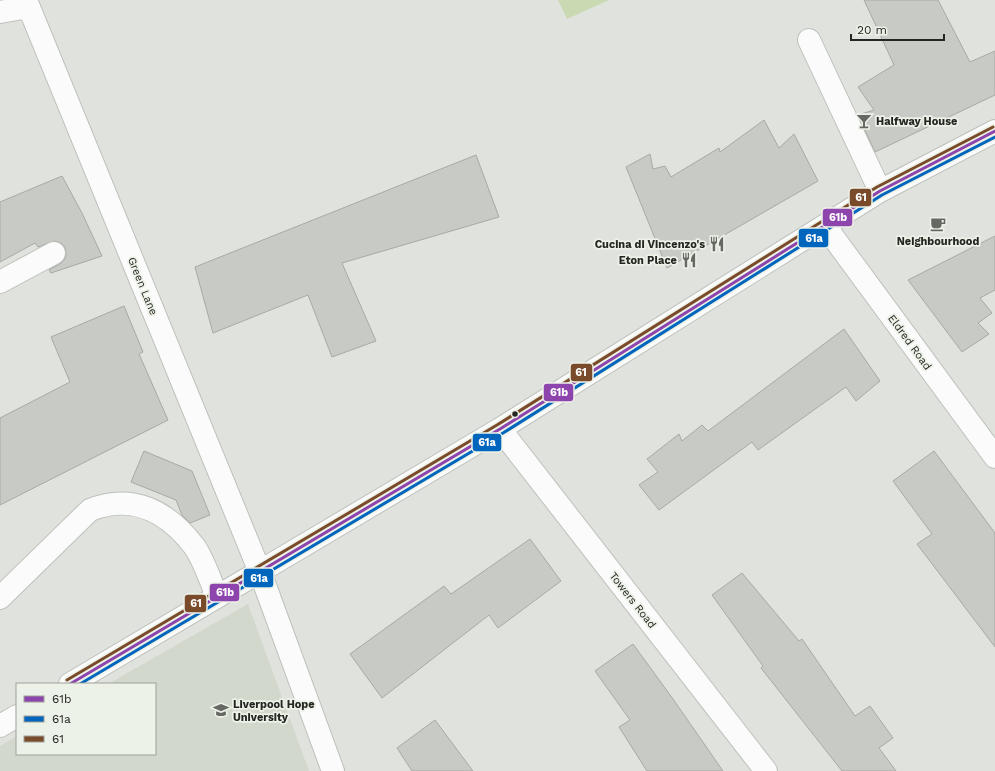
<svg xmlns="http://www.w3.org/2000/svg" width="995" height="771" font-family="'Work Sans',sans-serif">
	<style>
		.built { fill: #d2d8cc }
		.green { fill: #c9dab3 }
		.building { fill: #c8cac6; stroke: #a7a9a5 }
		.lines { fill: none; stroke-linecap: round; stroke-linejoin: round }
		.minor-casing { stroke: #bec0bc; stroke-width: 24 }
		.minor { stroke: #fafbfa; stroke-width: 22 }
		.bus-1-casing { stroke: #edf2e8; stroke-width: 6 }
		.bus-2-casing { stroke: #edf2e8; stroke-width: 6 }
		.bus-3-casing { stroke: #edf2e8; stroke-width: 6 }
		.bus-1 { stroke: #8e44ad; stroke-width: 3 }
		.bus-2 { stroke: #0065bd; stroke-width: 3 }
		.bus-3 { stroke: #7a4b2a; stroke-width: 3 }
		.bus-dot { fill: #242622; stroke: #edf2e8; stroke-width: 1.5 }
		.labels { text-anchor: middle; stroke-width: 3.5; stroke-linejoin: round; paint-order: stroke }
		.poi-label { font-size: 11px; font-weight: bold; fill: #242622; stroke: #edf2e8; text-anchor: start }
		.street-label { font-size: 11px; fill: #242622; stroke: #edf2e8 }
		.line-badge { stroke: #edf2e8; stroke-width: 1.5 }
		.badge-label { font-size: 11px; text-anchor: middle; font-weight: bold; fill: #fff }
	</style>
	<rect width="100%" height="100%" fill="#e0e3dd"/>
	<!-- built -->
	<path class="built" d="M 248,604 L 309,771 L 0,771 L 0,746 L 17,736 L 17,754 L 155,754 L 155,684 L 108,684 Z"/>
	<!-- green -->
	<path class="green" d="M 558,0 L 609,0 L 567,19 Z"/>
	<!-- building -->
	<path class="building" d="M 864,0 L 938,0 L 970,62 L 995,51 L 995,95 L 875,152 L 858,115 L 874,110 L 858,87 L 894,65 Z
		M 764,120 L 779,148 L 794,134 L 818,181 L 667,268 L 626,167 L 650,154 L 653,169 L 665,166 L 671,177 L 719,148 L 720,152 Z
		M 476,155 L 499,217 L 342,263 L 376,341 L 332,357 L 308,295 L 213,333 L 195,267 Z
		M 62,176 L 82,213 L 102,256 L 51,273 L 49,270 L 60,264 L 65,259 L 66,254 L 65,247 L 61,243 L 54,241 L 38,247 L 35,243 L 0,262 L 0,202 Z
		M 995,236 L 995,290 L 980,298 L 992,313 L 978,323 L 989,334 L 962,352 L 908,280 Z
		M 124,306 L 143,352 L 139,354 L 168,420 L 0,505 L 0,418 L 70,382 L 51,337 Z
		M 844,329 L 880,381 L 856,401 L 846,387 L 758,450 L 752,442 L 659,510 L 639,485 L 658,472 L 647,459 L 679,434 L 682,441 L 702,425 L 708,431 Z
		M 144,451 L 192,471 L 210,515 L 190,523 L 182,515 L 176,500 L 131,482 Z
		M 934,451 L 995,533 L 995,647 L 917,544 L 932,534 L 893,481 Z
		M 530,539 L 561,581 L 498,628 L 489,615 L 382,698 L 350,654 L 444,586 L 451,594 Z
		M 742,573 L 799,641 L 802,639 L 855,716 L 870,706 L 893,738 L 879,748 L 896,771 L 842,771 L 761,668 L 763,666 L 712,595 Z
		M 633,644 L 673,699 L 723,771 L 647,771 L 619,727 L 630,720 L 595,671 Z
		M 435,720 L 473,771 L 412,771 L 397,748 Z"/>
	<g class="lines">
		<defs>
			<path id="minor" d="M 26,0 L 260,572 L 333,771
				M 0,12 L 29,7
				M 809,40 L 880,191
				M 825,226 L 995,457
				M 0,282 L 54,253
				M 500,429 L 766,771
				M 0,598 L 90,510 C 133,493 167,511 194,546 C 204,560 210,580 217,596
				M 70,684 L 500,429 L 880,191 L 995,131
				M 0,726 L 17,716"/>
		</defs>
		<!-- minor casing -->
		<use href="#minor" class="minor-casing"/>
		<!-- minor -->
		<use href="#minor" class="minor"/>
		<defs>
			<path id="bus-1" d="M 70,684 L 500,429 L 880,191 L 995,131"/>
			<path id="bus-2" d="M 80,684 L 503,433 L 882,195 L 995,137"/>
			<path id="bus-3" d="M 67,680 L 497,425 L 877,187 L 993,127"/>
		</defs>
		<!-- bus-1 casing -->
		<use href="#bus-1" class="bus-1-casing"/>
		<!-- bus-2 casing -->
		<use href="#bus-2" class="bus-2-casing"/>
		<!-- bus-3 casing -->
		<use href="#bus-3" class="bus-3-casing"/>
		<!-- bus-1 -->
		<use href="#bus-1" class="bus-1"/>
		<!-- bus-2 -->
		<use href="#bus-2" class="bus-2"/>
		<!-- bus-3 -->
		<use href="#bus-3" class="bus-3"/>
	</g>
	<!-- icons -->
	<defs>
		<symbol id="bar-bare" viewBox="-9 -9 18 18"><path d="M-6-5H6L.8 .8V4.5H3.5V6h-7V4.5H-.8V.8Z" fill="#666863" stroke="#edf2e8" stroke-width="2.5" paint-order="stroke"/></symbol>
		<symbol id="cafe-bare" viewBox="-9 -9 18 18"><path d="M-5.5-4.5H6V0H3Q3 3.5 0 3.5H-2.5Q-5.5 3.5-5.5 0ZM3-3.2v2h1.7v-2ZM-6 4.5H4V6H-6Z" fill="#666863" stroke="#edf2e8" stroke-width="2.5" paint-order="stroke"/></symbol>
		<symbol id="restaurant-bare" viewBox="-9 -9 18 18"><path d="M-5-6h1v4h1v-4h1v4h1v-4h1v5L-1.5 .5V6h-2V.5L-5-1ZM5-6V6H3V1.5H1.5Q1.5-4 5-6Z" fill="#666863" stroke="#edf2e8" stroke-width="2.5" paint-order="stroke"/></symbol>
		<symbol id="university-bare" viewBox="-9 -9 18 18"><path d="M0-5L7-2L0 1L-7-2ZM-4 1L0 2.5L4 1V4Q0 6-4 4Z" fill="#666863" stroke="#edf2e8" stroke-width="2.5" paint-order="stroke"/></symbol>
	</defs>
	<g fill-rule="evenodd">
		<use href="#bar-bare" x="853" y="110" width="22" height="22"/>
		<use href="#cafe-bare" x="927" y="213" width="22" height="22"/>
		<use href="#restaurant-bare" x="706" y="233" width="22" height="22"/>
		<use href="#restaurant-bare" x="678" y="249" width="22" height="22"/>
		<use href="#university-bare" x="210" y="699" width="22" height="22"/>
	</g>
	<!-- markers -->
	<circle class="bus-dot" cx="515" cy="414" r="3.5"/>
	<g class="labels">
		<!-- poi labels -->
		<g class="poi-label">
			<text x="876" y="125">Halfway House</text>
			<text x="938" y="245" text-anchor="middle">Neighbourhood</text>
			<text x="705" y="248" text-anchor="end">Cucina di Vincenzo's</text>
			<text x="677" y="264" text-anchor="end">Eton Place</text>
			<text x="233" y="708">Liverpool Hope<tspan x="233" dy="13">University</tspan></text>
		</g>
		<!-- street labels -->
		<g class="street-label">
			<text transform="translate(143 286) rotate(68)" y="4">Green Lane</text>
			<text transform="translate(910 342) rotate(54)" y="4">Eldred Road</text>
			<text transform="translate(633 600) rotate(52)" y="4">Towers Road</text>
		</g>
	</g>
	<g class="line-badge">
		<rect x="849" y="188" width="23" height="19" rx="4" fill="#7a4b2a"/>
		<rect x="822" y="208" width="31" height="19" rx="4" fill="#8e44ad"/>
		<rect x="798" y="228" width="31" height="20" rx="4" fill="#0065bd"/>
		<rect x="570" y="363" width="23" height="19" rx="4" fill="#7a4b2a"/>
		<rect x="543" y="383" width="31" height="19" rx="4" fill="#8e44ad"/>
		<rect x="472" y="433" width="30" height="19" rx="4" fill="#0065bd"/>
		<rect x="243" y="568" width="31" height="20" rx="4" fill="#0065bd"/>
		<rect x="209" y="583" width="31" height="19" rx="4" fill="#8e44ad"/>
		<rect x="184" y="594" width="23" height="19" rx="4" fill="#7a4b2a"/>
	</g>
	<g class="badge-label">
		<text x="861" y="201">61</text>
		<text x="838" y="221">61b</text>
		<text x="814" y="242">61a</text>
		<text x="581" y="376">61</text>
		<text x="559" y="396">61b</text>
		<text x="487" y="446">61a</text>
		<text x="259" y="582">61a</text>
		<text x="225" y="596">61b</text>
		<text x="196" y="607">61</text>
	</g>
	<!-- legend -->
	<rect x="16" y="683" width="140" height="72" fill="#edf2e8" stroke="#9da099"/>
	<rect x="24" y="696" width="20" height="6" fill="#8e44ad" stroke="#9da099"/>
	<text x="52" y="703" font-size="12" fill="#242622">61b</text>
	<rect x="24" y="716" width="20" height="6" fill="#0065bd" stroke="#9da099"/>
	<text x="52" y="723" font-size="12" fill="#242622">61a</text>
	<rect x="24" y="736" width="20" height="6" fill="#7a4b2a" stroke="#9da099"/>
	<text x="52" y="743" font-size="12" fill="#242622">61</text>
	<!-- scale -->
	<path d="M851 34v6h93v-6" fill="none" stroke="#242622" stroke-width="2"/>
	<text x="857" y="34" font-size="12" fill="#242622" stroke="#edf2e8" stroke-width="3" paint-order="stroke">20 m</text>
</svg>
